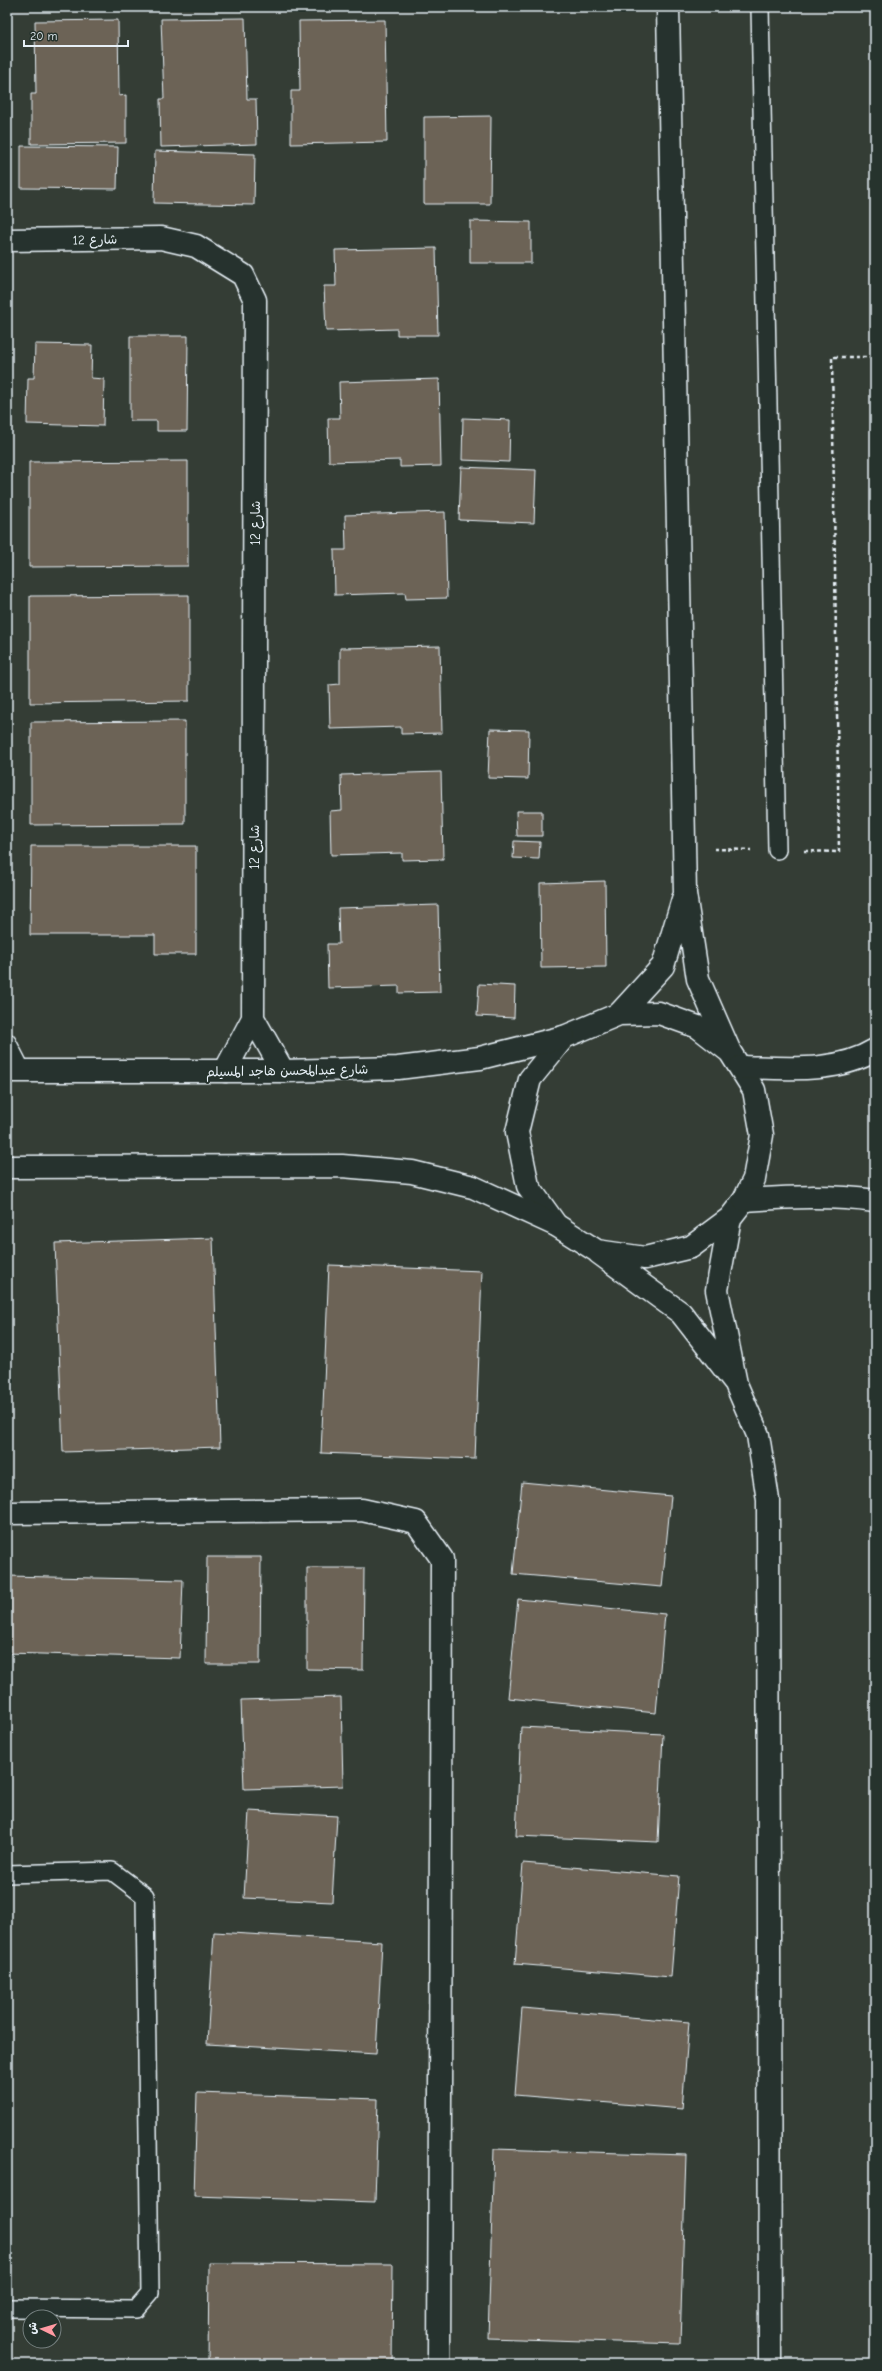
<svg xmlns="http://www.w3.org/2000/svg" width="882" height="2371" font-family="'Comic Neue','Playpen Sans Arabic',sans-serif">
	<style>
		.building { fill: #6c6356; stroke: #e8f1f8 }
		.lines { fill: none; stroke-linecap: round; stroke-linejoin: round }
		.lane-casing { stroke: #e8f1f8; stroke-width: 20 }
		.street-casing { stroke: #e8f1f8; stroke-width: 25 }
		.secondary-casing { stroke: #e8f1f8; stroke-width: 25 }
		.highway-casing { stroke: #e8f1f8; stroke-width: 25 }
		.path { stroke: #e8f1f8; stroke-width: 2.5; stroke-dasharray: 4 3; stroke-linecap: butt }
		.lane { stroke: #26332d; stroke-width: 17 }
		.street { stroke: #26332d; stroke-width: 22 }
		.secondary { stroke: #26332d; stroke-width: 22 }
		.highway { stroke: #26332d; stroke-width: 22 }
		.labels { text-anchor: middle; stroke-width: 4; stroke-linejoin: round; paint-order: stroke }
		.street-label { font-size: 13px; fill: #e8f1f8; stroke: #26332d }
	</style>
	<rect width="100%" height="100%" fill="#343d35"/>
	<filter id="ink" filterUnits="userSpaceOnUse"><feTurbulence type="fractalNoise" baseFrequency=".025" numOctaves="2"/><feDisplacementMap in="SourceGraphic" scale="8" xChannelSelector="R" yChannelSelector="G"/><feConvolveMatrix kernelMatrix="1 2 1 2 8 2 1 2 1" color-interpolation-filters="sRGB"/></filter>
	<g filter="url(#ink)">
		<!-- building -->
		<path class="building" d="M 245,18 L 247,99 L 256,99 L 257,144 L 161,147 L 160,99 L 164,99 L 161,19 Z
			M 118,20 L 119,96 L 126,95 L 126,143 L 31,144 L 31,94 L 36,94 L 35,21 Z
			M 385,20 L 387,142 L 291,144 L 291,91 L 300,91 L 299,21 Z
			M 491,116 L 490,204 L 424,204 L 424,117 Z
			M 21,146 L 118,147 L 117,189 L 21,188 Z
			M 155,151 L 255,154 L 254,205 L 154,203 Z
			M 470,221 L 531,222 L 531,263 L 470,263 Z
			M 436,248 L 438,335 L 397,335 L 397,329 L 326,331 L 324,286 L 336,286 L 335,250 Z
			M 130,336 L 188,336 L 187,431 L 157,431 L 157,421 L 130,421 Z
			M 35,344 L 92,345 L 91,378 L 104,379 L 103,426 L 27,424 L 28,378 L 34,378 Z
			M 439,379 L 441,466 L 400,467 L 400,460 L 329,462 L 328,418 L 340,418 L 339,382 Z
			M 463,418 L 510,420 L 509,462 L 462,460 Z
			M 188,461 L 188,566 L 29,567 L 29,462 Z
			M 461,467 L 536,470 L 534,523 L 459,520 Z
			M 445,512 L 447,598 L 406,599 L 405,593 L 335,595 L 334,550 L 346,550 L 345,515 Z
			M 189,595 L 189,701 L 30,703 L 30,596 Z
			M 440,646 L 442,733 L 401,734 L 401,727 L 330,729 L 329,685 L 340,684 L 340,648 Z
			M 185,721 L 185,824 L 31,825 L 31,722 Z
			M 490,729 L 529,730 L 528,779 L 488,778 Z
			M 441,772 L 443,859 L 402,860 L 402,853 L 331,855 L 330,811 L 342,810 L 341,775 Z
			M 516,811 L 542,811 L 542,836 L 517,836 Z
			M 514,841 L 540,842 L 539,859 L 513,858 Z
			M 31,846 L 196,846 L 196,954 L 155,954 L 155,935 L 30,935 Z
			M 605,881 L 606,967 L 541,968 L 540,883 Z
			M 438,905 L 440,992 L 399,993 L 399,986 L 328,988 L 327,944 L 339,944 L 338,908 Z
			M 479,984 L 515,986 L 514,1018 L 477,1016 Z
			M 213,1238 L 220,1447 L 63,1452 L 55,1243 Z
			M 329,1265 L 482,1271 L 475,1459 L 321,1453 Z
			M 522,1482 L 671,1496 L 662,1587 L 513,1574 Z
			M 207,1557 L 261,1557 L 260,1664 L 206,1664 Z
			M 307,1568 L 364,1568 L 363,1670 L 307,1669 Z
			M 7,1576 L 183,1580 L 180,1658 L 7,1653 Z
			M 518,1599 L 665,1614 L 656,1713 L 508,1698 Z
			M 341,1697 L 343,1786 L 244,1789 L 241,1700 Z
			M 521,1727 L 663,1734 L 658,1842 L 516,1836 Z
			M 249,1811 L 337,1816 L 332,1902 L 244,1898 Z
			M 523,1863 L 679,1876 L 671,1977 L 515,1964 Z
			M 214,1932 L 382,1942 L 376,2054 L 207,2044 Z
			M 522,2008 L 689,2022 L 682,2109 L 515,2095 Z
			M 197,2093 L 378,2099 L 375,2202 L 194,2196 Z
			M 494,2149 L 686,2155 L 680,2344 L 488,2338 Z
			M 209,2263 L 393,2264 L 392,2364 L 208,2364 Z"/>
		<g class="lines">
			<defs>
				<path id="lane" d="M 760,7 L 777,850
					M 7,1042 L 22,1071
					M 7,1874 L 112,1871 L 145,1896 L 150,2293 L 136,2309 L 7,2308"/>
				<path id="street" d="M 668,7 L 685,894 L 698,979 L 730,1052 L 754,1090 L 762,1135 L 754,1179 L 744,1200 L 730,1218 L 691,1247 L 645,1258 L 597,1251 L 556,1225 L 528,1186 L 517,1132 L 530,1079 L 564,1037 L 619,1014 L 659,1013 L 698,1027 L 730,1052
					M 7,240 L 161,238 L 196,246 L 243,275 L 255,300 L 253,1018 L 225,1071
					M 619,1014 L 663,966 L 683,899
					M 253,1018 L 283,1071
					M 730,1218 L 717,1290 L 736,1384 L 758,1435 L 768,1500 L 770,2364
					M 599,1253 L 681,1313 L 734,1381
					M 7,1513 L 362,1510 L 416,1522 L 442,1559 L 439,2364"/>
				<path id="secondary" d="M 7,1071 L 283,1071 L 398,1068 L 480,1058 L 564,1037
					M 7,1167 L 342,1166 L 412,1172 L 473,1187 L 556,1225"/>
				<path id="highway" d="M 740,1067 C 784,1068 836,1074 875,1050
					M 744,1200 C 788,1197 831,1195 875,1201"/>
			</defs>
			<!-- lane casing -->
			<use href="#lane" class="lane-casing"/>
			<!-- street casing -->
			<use href="#street" class="street-casing"/>
			<!-- secondary casing -->
			<use href="#secondary" class="secondary-casing"/>
			<!-- highway casing -->
			<use href="#highway" class="highway-casing"/>
			<!-- path -->
			<path class="path" d="M 714,849 L 751,850
				M 804,851 L 839,852 L 832,357 L 875,357"/>
			<!-- lane -->
			<use href="#lane" class="lane"/>
			<!-- street -->
			<use href="#street" class="street"/>
			<!-- secondary -->
			<use href="#secondary" class="secondary"/>
			<!-- highway -->
			<use href="#highway" class="highway"/>
		</g>
	</g>
	<g class="labels">
		<!-- street labels -->
		<g class="street-label">
			<text transform="translate(95 239) rotate(-1)" y="5">شارع 12</text>
			<text transform="translate(255 523) rotate(-90)" y="5">شارع 12</text>
			<text transform="translate(254 847) rotate(-90)" y="5">شارع 12</text>
			<text transform="translate(287 1070) rotate(-1)" y="5">شارع عبدالمحسن هاجد المسيلم</text>
		</g>
	</g>
	<!-- margin -->
	<rect width="882" height="2371" fill="none" stroke="#26332d" stroke-width="24"/>
	<rect x="12" y="12" width="858" height="2347" fill="none" stroke="#e8f1f8" stroke-width="1.5" filter="url(#ink)"/>
	<!-- north arrow -->
	<g transform="translate(42 2329) rotate(275)"><circle r="19" fill="#26332d" stroke="#747f7e"/>
	<path d="M0-3L7 15L0 10L-7 15Z" fill="#ff9aa2"/>
	<text y="-6" font-size="11" font-weight="bold" text-anchor="middle" fill="#e8f1f8">ش</text>
	</g>
	<!-- scale -->
	<path d="M24 40v6h104v-6" fill="none" stroke="#e8f1f8" stroke-width="2"/>
	<text x="30" y="40" font-size="12" fill="#e8f1f8" stroke="#26332d" stroke-width="3" paint-order="stroke">20 m</text>
</svg>
